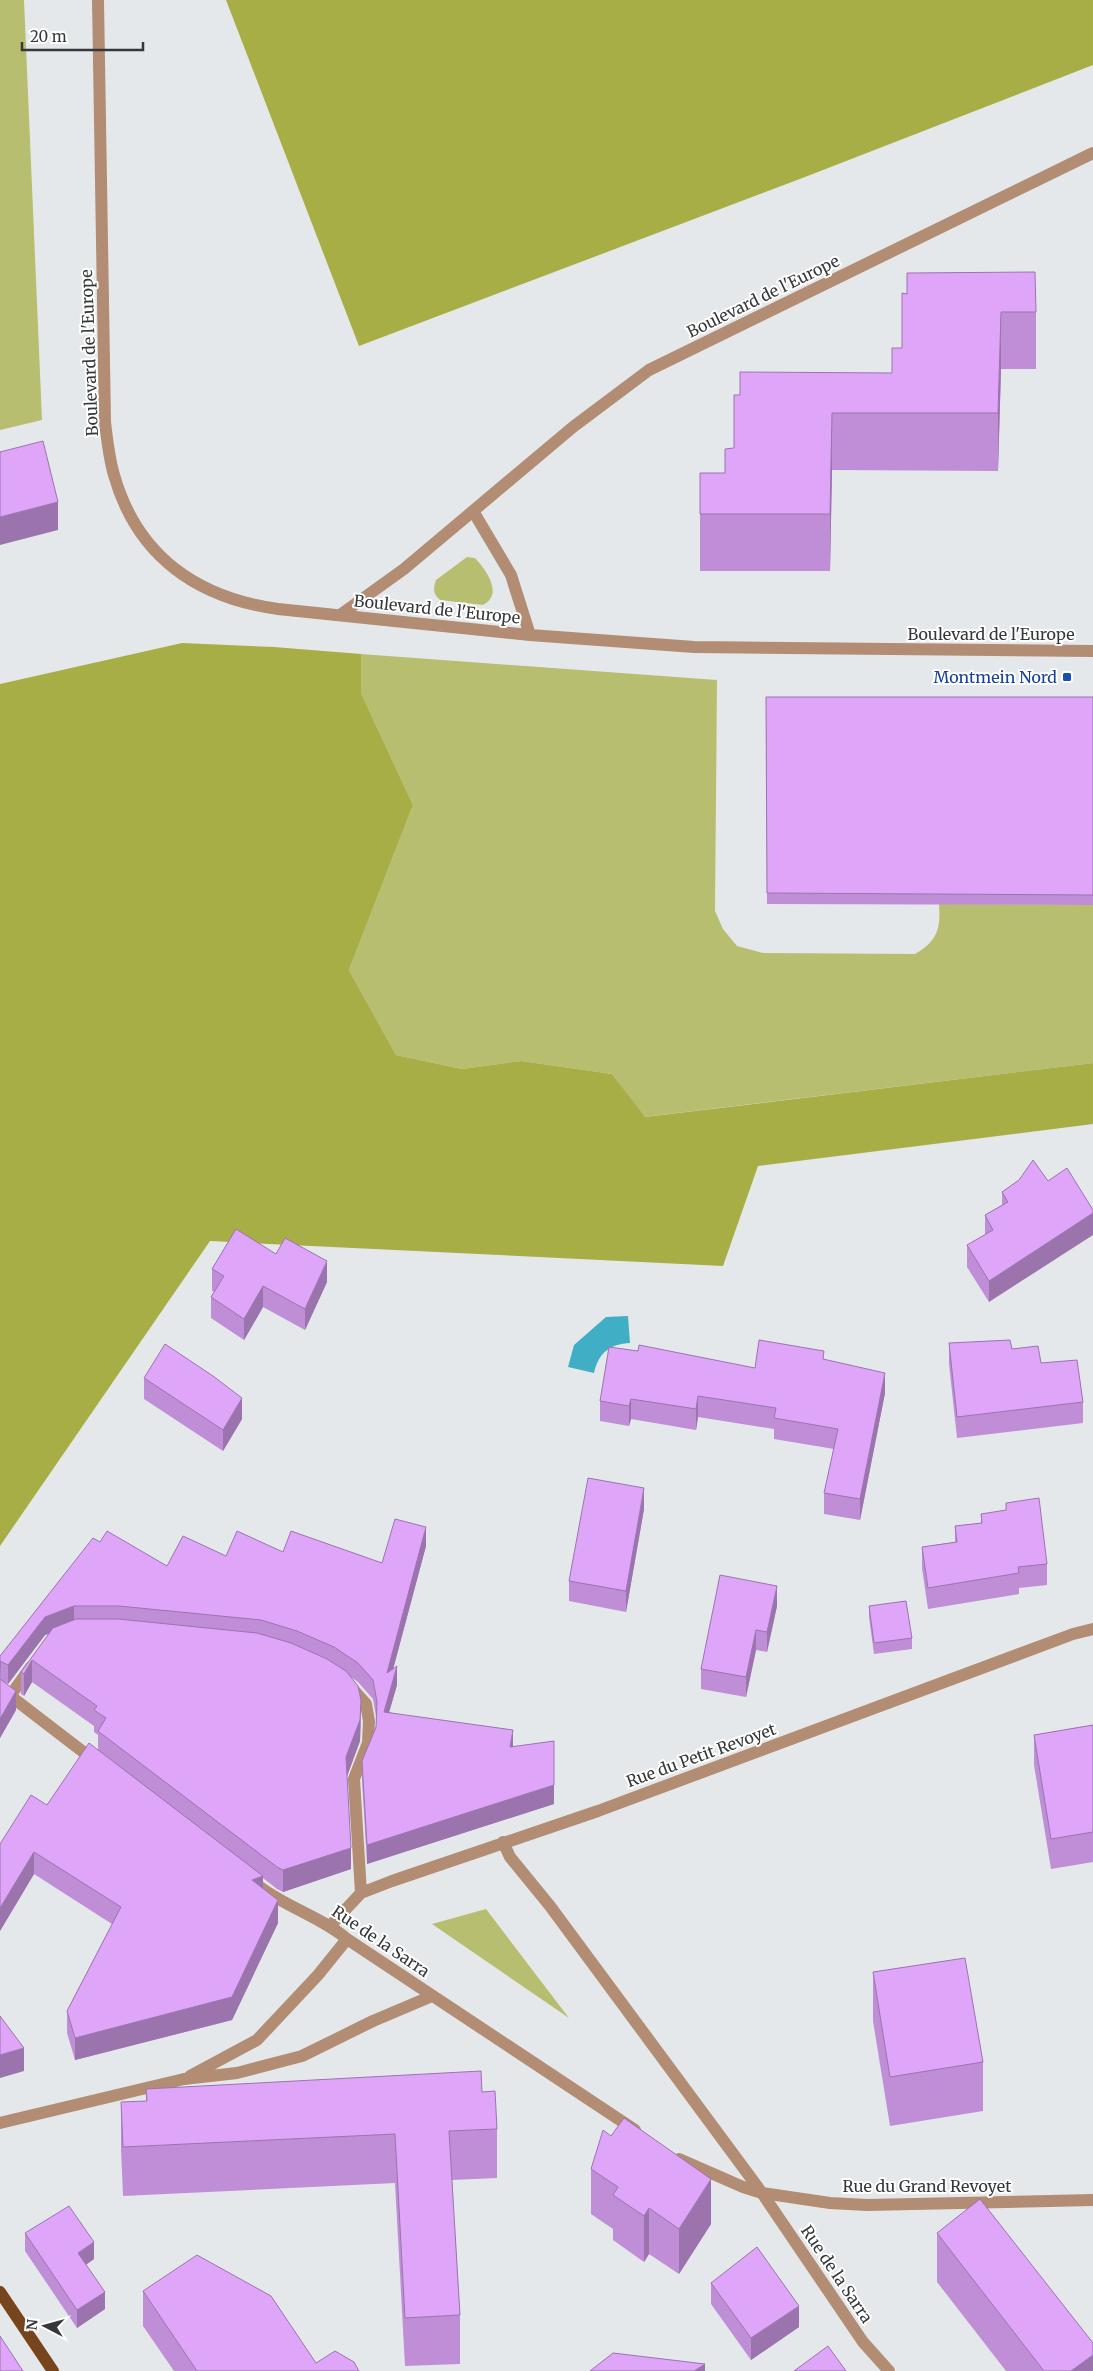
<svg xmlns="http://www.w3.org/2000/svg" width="1093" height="2371" font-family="Merriweather,serif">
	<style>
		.green { fill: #b7be6f }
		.forest { fill: #a7ae45 }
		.water { fill: #40afc6 }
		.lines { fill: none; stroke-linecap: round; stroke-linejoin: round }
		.minor { stroke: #b28c73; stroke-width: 12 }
		.major { stroke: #77441c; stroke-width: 12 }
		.wall { fill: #bf8ed6 }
		.shaded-wall { fill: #9b74ae }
		.building { fill: #dea5f9; stroke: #9b74ae }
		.transit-dot { fill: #1a4fb4; stroke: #fff; stroke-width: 2 }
		.labels { text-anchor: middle; stroke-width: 4; stroke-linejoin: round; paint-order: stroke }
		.street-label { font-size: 16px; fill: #363738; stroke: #fff }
		.transit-label { font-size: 16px; fill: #164399; stroke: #fff; text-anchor: end }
	</style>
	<rect width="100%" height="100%" fill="#e5e8ea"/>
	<!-- green -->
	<path class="green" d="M 0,0 L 24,0 L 42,420 L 0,430 Z
		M 467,557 L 475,558 C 486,570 504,594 483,605 L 440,600 C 433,594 433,589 436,580 Z
		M 361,654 L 717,680 L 715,911 L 723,929 L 737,946 L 763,953 L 915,954 C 937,941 941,929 939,904 L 1093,905 L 1093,1063 L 644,1117 L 612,1074 L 521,1061 L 462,1069 L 396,1055 L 349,970 L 413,805 L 361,693 Z
		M 486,1909 L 569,2018 L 432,1924 Z"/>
	<!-- forest -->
	<path class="forest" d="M 226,0 L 1093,0 L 1093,65 L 805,177 L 359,346 Z
		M 182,643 L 274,647 L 361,654 L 361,693 L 413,805 L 349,970 L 396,1055 L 462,1069 L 521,1061 L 612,1074 L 645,1117 L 1093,1063 L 1093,1124 L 758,1166 L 723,1266 L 210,1241 L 0,1546 L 0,684 Z"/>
	<!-- water -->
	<path class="water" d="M 628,1316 L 630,1343 C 610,1344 598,1353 594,1373 L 568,1367 L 574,1345 L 606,1317 Z"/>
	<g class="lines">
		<!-- minor -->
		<path class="minor" d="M 98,0 L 105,422 C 107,440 109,458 114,475 C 137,556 197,598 278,609 L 530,635 L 694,647 L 1093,651
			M 473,511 L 511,575 L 530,635
			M 340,615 L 404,569 L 573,427 L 649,370 L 1093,153
			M 350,1686 L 366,1704 L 369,1721 L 368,1743 L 354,1779 L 361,1893
			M 0,1688 L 95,1761
			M 10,1696 L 31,1667
			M 503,1842 L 510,1857 L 550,1906 L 762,2193 L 863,2342 L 889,2371
			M 260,1887 C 288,1908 321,1917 347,1939 L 635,2130
			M 331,1925 L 361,1893 L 392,1881 L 598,1811 L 1073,1634 L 1093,1629
			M 190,2076 L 257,2040 L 318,1975 L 347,1939
			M 0,2123 L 184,2079 L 237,2073 L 302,2056 L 373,2021 L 432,1996
			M 679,2159 L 743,2187 L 762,2193 L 830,2203 L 867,2205 L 1093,2200"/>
		<!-- major -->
		<path class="major" d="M 0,2292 L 53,2371"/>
	</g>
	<!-- wall -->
	<path class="wall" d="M 902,293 L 1036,312 L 1036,369 L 1001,369 L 998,471 L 832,470 L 830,571 L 700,571 L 700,473 L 725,473 L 734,448 L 892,373 L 902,348 Z
		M 766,697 L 1093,697 L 1093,905 L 767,904 Z
		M 1019,1180 L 989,1302 L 967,1267 L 967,1245 L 985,1235 L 985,1215 L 1002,1205 L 1002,1192 Z
		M 276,1254 L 327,1282 L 305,1330 L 263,1307 L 244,1340 L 211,1318 L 211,1297 L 215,1292 L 212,1291 L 212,1269 Z
		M 949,1343 L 1012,1349 L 1083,1402 L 1083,1423 L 957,1438 L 949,1364 Z
		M 824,1360 L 885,1393 L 860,1520 L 824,1514 L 824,1493 L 834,1449 L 774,1439 L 774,1429 L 698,1417 L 696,1430 L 631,1419 L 629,1426 L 600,1421 L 600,1401 L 755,1368 Z
		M 144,1378 L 242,1419 L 223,1451 L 144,1399 Z
		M 644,1509 L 626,1612 L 569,1601 L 569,1581 Z
		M 981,1514 L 1047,1564 L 1047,1585 L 1019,1588 L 1019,1594 L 928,1609 L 922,1568 L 922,1547 L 955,1542 L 955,1526 L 981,1523 Z
		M 100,1542 L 167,1566 L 226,1556 L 283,1552 L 382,1563 L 426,1546 L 393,1669 L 397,1685 L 389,1712 L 513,1747 L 554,1804 L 367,1864 L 362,1780 L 362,1761 L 376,1727 L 376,1717 L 373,1699 L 358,1682 L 351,1677 L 361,1722 L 360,1741 L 347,1776 L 351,1869 L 283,1892 L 277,1889 L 263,1878 L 263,1888 L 278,1923 L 232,2020 L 75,2060 L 67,2033 L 67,2011 L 112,1924 L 34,1874 L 0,1931 L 47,1805 L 98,1750 L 98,1735 L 94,1732 L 94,1726 L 32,1682 L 24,1696 L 21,1694 L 21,1672 L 49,1634 L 45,1635 L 8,1684 L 2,1681 L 16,1710 L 0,1738 L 0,1656 Z
		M 777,1606 L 767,1652 L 756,1650 L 746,1697 L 701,1689 L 701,1669 Z
		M 869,1606 L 912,1638 L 912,1649 L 874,1654 L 869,1617 Z
		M 1093,1725 L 1093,1862 L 1051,1869 L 1034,1765 L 1034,1735 Z
		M 873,1972 L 983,2062 L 983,2111 L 890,2126 L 873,2021 Z
		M 146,2089 L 482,2092 L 497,2129 L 497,2178 L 452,2180 L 460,2315 L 460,2364 L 405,2366 L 395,2183 L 123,2196 L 121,2150 L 121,2102 L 146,2101 Z
		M 591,2169 L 711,2224 L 679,2274 L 649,2254 L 644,2262 L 613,2240 L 613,2229 L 591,2214 Z
		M 25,2233 L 94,2259 L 86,2265 L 105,2309 L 77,2328 L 25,2251 Z
		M 937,2233 L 1093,2371 L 1006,2371 L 937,2282 Z
		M 711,2283 L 799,2327 L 751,2360 L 711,2304 Z
		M 143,2291 L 316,2363 L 359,2371 L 174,2371 L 143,2326 Z"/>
	<!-- shaded-wall -->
	<path class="shaded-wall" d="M 1001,312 L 1001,369 L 998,471 L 998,413 Z
		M 832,413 L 832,470 L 830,571 L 830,514 Z
		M 58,502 L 58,530 L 0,545 L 0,517 Z
		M 1093,1213 L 1093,1235 L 989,1302 L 989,1281 Z
		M 327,1261 L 327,1282 L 305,1330 L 305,1309 Z
		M 263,1286 L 263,1307 L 244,1340 L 244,1319 Z
		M 885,1373 L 885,1393 L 860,1520 L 860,1499 Z
		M 698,1396 L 698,1417 L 696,1430 L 696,1409 Z
		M 242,1398 L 242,1419 L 223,1451 L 223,1430 Z
		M 631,1399 L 631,1419 L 629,1426 L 629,1406 Z
		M 644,1488 L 644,1509 L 626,1612 L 626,1591 Z
		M 426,1527 L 426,1546 L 387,1692 L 387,1673 Z
		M 777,1586 L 777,1606 L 767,1652 L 767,1632 Z
		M 74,1606 L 74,1625 L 45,1635 L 8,1684 L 8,1665 L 45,1617 Z
		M 756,1630 L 756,1650 L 746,1697 L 746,1677 Z
		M 32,1660 L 32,1682 L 24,1696 L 24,1674 Z
		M 0,1661 L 1,1661 L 0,1680 Z
		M 397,1666 L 397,1685 L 384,1730 L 384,1712 Z
		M 16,1691 L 16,1710 L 0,1738 L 0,1719 Z
		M 361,1700 L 360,1741 L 346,1779 L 346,1757 Z
		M 513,1730 L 513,1749 L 510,1747 Z
		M 554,1785 L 554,1804 L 367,1864 L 367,1845 Z
		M 351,1848 L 351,1869 L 283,1892 L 283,1870 Z
		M 34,1852 L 34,1874 L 0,1931 L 0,1908 Z
		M 263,1876 L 263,1899 L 252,1880 Z
		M 278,1900 L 278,1923 L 232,2020 L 75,2060 L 75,2038 Z
		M 24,2048 L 24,2071 L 0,2078 L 0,2055 Z
		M 711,2179 L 711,2224 L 679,2274 L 679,2229 Z
		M 649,2208 L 649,2254 L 644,2262 L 644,2216 Z
		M 94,2242 L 94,2259 L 78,2270 L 78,2253 Z
		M 105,2292 L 105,2309 L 77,2328 L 77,2310 Z
		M 799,2306 L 799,2327 L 751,2360 L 751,2338 Z
		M 1093,2355 L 1093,2371 L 1071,2371 Z
		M 705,2364 L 705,2371 L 694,2371 Z"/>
	<!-- building -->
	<path class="building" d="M 1035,272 L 1036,312 L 1001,312 L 998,413 L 832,413 L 830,514 L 700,514 L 700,473 L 725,473 L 725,449 L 734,448 L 734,395 L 740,395 L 740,372 L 892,373 L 892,348 L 902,348 L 902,293 L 907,294 L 907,273 Z
		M 43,441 L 58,502 L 0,517 L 0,452 Z
		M 766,697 L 1093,697 L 1093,895 L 767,893 Z
		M 1033,1160 L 1048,1181 L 1067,1168 L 1093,1210 L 1093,1213 L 989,1281 L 967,1245 L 993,1230 L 985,1215 L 1008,1202 L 1002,1192 L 1019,1180 Z
		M 236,1229 L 276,1254 L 285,1238 L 327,1261 L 305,1309 L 263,1286 L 244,1319 L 211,1297 L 224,1276 L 212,1269 Z
		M 759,1340 L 824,1351 L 823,1359 L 885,1373 L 860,1499 L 824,1493 L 838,1429 L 774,1418 L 776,1408 L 698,1396 L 696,1409 L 631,1399 L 629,1406 L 600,1401 L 609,1347 L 638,1351 L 639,1345 L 755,1368 Z
		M 1010,1340 L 1012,1349 L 1038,1346 L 1041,1363 L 1077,1360 L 1083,1402 L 957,1417 L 949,1343 Z
		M 165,1344 L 213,1376 L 242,1398 L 223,1430 L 144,1378 Z
		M 588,1478 L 644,1488 L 626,1591 L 569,1581 Z
		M 1039,1498 L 1047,1564 L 1018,1567 L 1019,1573 L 928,1588 L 922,1547 L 957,1542 L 955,1526 L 982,1523 L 981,1514 L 1006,1510 L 1006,1503 Z
		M 395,1519 L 426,1527 L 387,1673 L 397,1666 L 384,1712 L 513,1730 L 510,1747 L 554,1741 L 554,1785 L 367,1845 L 362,1761 L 376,1727 L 377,1702 L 373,1680 L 358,1663 L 334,1647 L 297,1631 L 261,1620 L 119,1606 L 74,1606 L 45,1617 L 8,1665 L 0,1661 L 0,1656 L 93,1538 L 100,1542 L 107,1531 L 167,1566 L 183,1536 L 226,1556 L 237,1531 L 283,1552 L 291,1531 L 382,1563 Z
		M 720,1575 L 777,1586 L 767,1632 L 756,1630 L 746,1677 L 701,1669 Z
		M 906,1601 L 912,1638 L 874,1643 L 869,1606 Z
		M 76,1619 L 118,1619 L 257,1633 L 291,1643 L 327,1659 L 346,1671 L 358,1686 L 361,1700 L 360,1720 L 346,1757 L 351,1848 L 283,1870 L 277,1867 L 98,1731 L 106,1718 L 94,1710 L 97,1706 L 32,1660 L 24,1674 L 21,1672 L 53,1628 Z
		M 0,1679 L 16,1691 L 0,1719 Z
		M 1093,1725 L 1093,1832 L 1051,1839 L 1034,1735 Z
		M 89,1743 L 263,1876 L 252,1880 L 278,1900 L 232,1997 L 75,2038 L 67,2011 L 121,1907 L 34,1852 L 0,1908 L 0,1844 L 31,1795 L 47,1805 Z
		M 965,1958 L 983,2062 L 890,2077 L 873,1972 Z
		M 0,2016 L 24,2048 L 0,2055 Z
		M 481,2071 L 482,2092 L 495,2091 L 497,2129 L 449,2131 L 460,2315 L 405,2318 L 395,2134 L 123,2147 L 121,2102 L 147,2101 L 146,2089 Z
		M 624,2118 L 711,2179 L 679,2229 L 649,2208 L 644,2216 L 613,2195 L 618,2187 L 591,2169 L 603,2130 L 611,2136 Z
		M 980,2199 L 1093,2343 L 1093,2355 L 1071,2371 L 1044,2371 L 937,2233 Z
		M 69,2206 L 94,2242 L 78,2253 L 105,2292 L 77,2310 L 25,2233 Z
		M 757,2247 L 799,2306 L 751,2338 L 711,2283 Z
		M 197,2255 L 271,2296 L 316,2363 L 335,2351 L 354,2362 L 359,2371 L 197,2371 L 143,2291 Z
		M 0,2336 L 23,2371 L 0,2371 Z
		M 828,2346 L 846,2371 L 794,2371 Z
		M 613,2353 L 705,2364 L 694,2371 L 590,2371 Z"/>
	<!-- markers -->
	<rect class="transit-dot" x="1062" y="672" width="10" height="10" rx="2.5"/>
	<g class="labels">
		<!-- street labels -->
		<g class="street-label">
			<text transform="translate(763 296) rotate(-26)" y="6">Boulevard de l'Europe</text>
			<text transform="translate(89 353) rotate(-92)" y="6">Boulevard de l'Europe</text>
			<text transform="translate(437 609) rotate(6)" y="6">Boulevard de l'Europe</text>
			<text x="991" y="640">Boulevard de l'Europe</text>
			<text transform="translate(701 1755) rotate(-20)" y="6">Rue du Petit Revoyet</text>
			<text transform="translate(381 1941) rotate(34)" y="6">Rue de la Sarra</text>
			<text x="927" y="2192">Rue du Grand Revoyet</text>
			<text transform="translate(837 2274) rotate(56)" y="6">Rue de la Sarra</text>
		</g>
		<!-- transit labels -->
		<g class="transit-label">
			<text x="1057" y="683">Montmein Nord</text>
		</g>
	</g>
	<!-- north arrow -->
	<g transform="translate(45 2326) rotate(276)" stroke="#ffffff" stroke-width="4" paint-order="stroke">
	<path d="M0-4L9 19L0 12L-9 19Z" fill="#363738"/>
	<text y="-8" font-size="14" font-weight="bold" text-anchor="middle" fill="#363738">N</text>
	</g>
	<!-- scale -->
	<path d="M22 42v8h121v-8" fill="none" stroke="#363738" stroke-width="2.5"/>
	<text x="30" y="42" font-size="15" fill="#363738" stroke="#ffffff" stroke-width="4" paint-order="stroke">20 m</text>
</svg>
